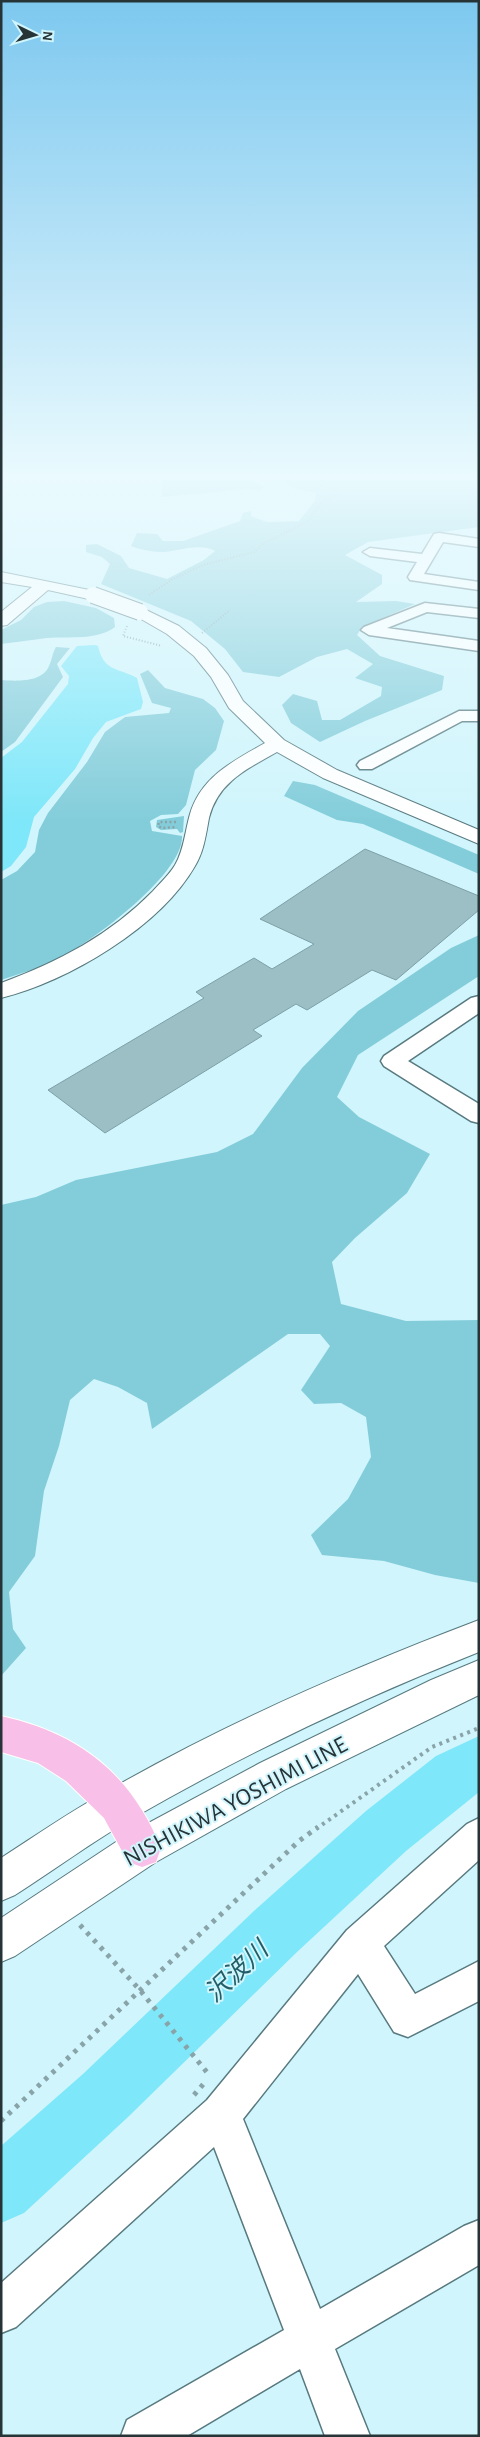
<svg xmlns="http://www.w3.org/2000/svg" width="480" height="2437" font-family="'Alegreya Sans','Noto Sans JP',sans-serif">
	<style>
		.green { fill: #83cdda }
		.water { fill: #7ee7f9 }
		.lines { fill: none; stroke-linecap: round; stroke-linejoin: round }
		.river { fill: #7ee7f9; fill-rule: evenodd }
		.building { fill: #9bbfc5; stroke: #7ea0a7 }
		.minor-casing { stroke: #57797f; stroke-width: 3 }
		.tertiary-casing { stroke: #57797f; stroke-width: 2 }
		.secondary-casing { stroke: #57797f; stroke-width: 2 }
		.primary-casing { stroke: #fff; stroke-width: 2 }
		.path-far3 { stroke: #89a4a9; stroke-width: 2; stroke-dasharray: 1 2; stroke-linecap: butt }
		.path-far2 { stroke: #89a4a9; stroke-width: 2.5; stroke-dasharray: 2 2.5; stroke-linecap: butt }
		.path-far1 { stroke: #89a4a9; stroke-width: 4; stroke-dasharray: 3 4.5; stroke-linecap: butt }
		.path { stroke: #89a4a9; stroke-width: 5; stroke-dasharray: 4 6; stroke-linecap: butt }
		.minor { fill: #fff; fill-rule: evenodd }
		.tertiary { fill: #fff; fill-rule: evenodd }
		.secondary { fill: #fff; fill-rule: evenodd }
		.primary { fill: #f8bfe8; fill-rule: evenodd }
		.tertiary-bridge-casing { stroke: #57797f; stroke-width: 18; stroke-linecap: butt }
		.tertiary-bridge { stroke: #fff; stroke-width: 16 }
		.labels { text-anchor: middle; stroke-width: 4; stroke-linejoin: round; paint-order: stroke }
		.near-street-label { font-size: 24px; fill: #263437; stroke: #d0f5fc }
		.near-water-label { font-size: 25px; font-style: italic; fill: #225e67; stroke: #d0f5fc }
	</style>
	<rect width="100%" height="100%" fill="#d0f5fc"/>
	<!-- green -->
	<path class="green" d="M 162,480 L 250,480 L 264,487 L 260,491 L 248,489 L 162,497 Z
		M 281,480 L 479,480 L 479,527 L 368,542 L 345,555 L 382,575 L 382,584 L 356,602 L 396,601 L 415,604 L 362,627 L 357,635 L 380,656 L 444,676 L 442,690 L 365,721 L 320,742 L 291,723 L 282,705 L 293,694 L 317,701 L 322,720 L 340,720 L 381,696 L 382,687 L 355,678 L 373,664 L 347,649 L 317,657 L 279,677 L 243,672 L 225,649 L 191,621 L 101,584 L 110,564 L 102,557 L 86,552 L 86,545 L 97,544 L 121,556 L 129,568 L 167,579 L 204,560 L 215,551 C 201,543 180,550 165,552 C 152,552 142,550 131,546 L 137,533 L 157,534 L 163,541 L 183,541 L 240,521 L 243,513 L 251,511 L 251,516 L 267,522 L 299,521 L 315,501 L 316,493 L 293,488 Z
		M 64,601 L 96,608 L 114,618 L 115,627 C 96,641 70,636 47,638 C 32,640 17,642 1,644 L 1,630 L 21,620 L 34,607 L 47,602 Z
		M 56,647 L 70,648 L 57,664 L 63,677 L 15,742 L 1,752 L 1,680 C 15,681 42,683 49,666 C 52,660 52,654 56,647 Z
		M 148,670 L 165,688 L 203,699 L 215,708 L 224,721 L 216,750 L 195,770 L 186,805 L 178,814 L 161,815 L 150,821 L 152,831 L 182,836 C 184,875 85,947 52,962 C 36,969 18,974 1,980 L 1,880 L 17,871 L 35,852 L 39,830 L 48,813 L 87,762 L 105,732 L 125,717 L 169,713 L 171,708 L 152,703 L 140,674 Z
		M 293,781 L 315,785 L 479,855 L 479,874 L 363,824 L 337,820 L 284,796 Z
		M 184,816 L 183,832 L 180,833 L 177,829 L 161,830 L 156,827 L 157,820 Z
		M 479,935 L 479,976 L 358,1055 L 337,1097 L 359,1117 L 430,1154 L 407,1193 L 355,1238 L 332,1262 L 341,1304 L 406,1321 L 479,1320 L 479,1583 L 435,1575 L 384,1561 L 322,1555 L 311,1535 L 348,1499 L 371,1457 L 366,1417 L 341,1403 L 314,1404 L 301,1390 L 330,1346 L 320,1334 L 288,1334 L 152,1429 L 147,1403 L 118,1387 L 94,1379 L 70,1400 L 59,1446 L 44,1491 L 35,1556 L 9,1592 L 13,1629 L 26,1648 L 1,1676 L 1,1205 L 36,1197 L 76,1180 L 217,1152 L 253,1134 L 302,1068 L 358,1011 L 451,948 Z"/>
	<!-- water -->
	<path class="water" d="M 95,645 L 98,646 C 104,672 117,667 137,678 L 143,702 L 141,709 L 106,722 L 93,738 L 75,769 L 34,817 L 26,847 L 11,866 L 1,872 L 1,758 L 22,742 L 68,684 L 69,676 L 61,666 L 77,646 Z"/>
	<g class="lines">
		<!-- river -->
		<path class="river" d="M 479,1736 L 479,1792 L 406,1851 L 297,1952 L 127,2118 L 24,2213 L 1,2223 L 1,2146 L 83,2074 L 255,1910 L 366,1811 L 436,1756 Z"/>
	</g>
	<!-- building -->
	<path class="building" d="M 365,849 L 479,896 L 479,910 L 396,980 L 372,970 L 307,1010 L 296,1004 L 253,1030 L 262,1036 L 105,1133 L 48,1090 L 204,998 L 196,992 L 254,958 L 272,969 L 314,944 L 260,919 Z"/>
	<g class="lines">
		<defs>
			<path id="minor" d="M 439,533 L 479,539 L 479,547 L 443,542 L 424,574 L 479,582 L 479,590 L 410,580 L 408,577 L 417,562 L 370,556 L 363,552 L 370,548 L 422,554 L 434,534 Z
				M 425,603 L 479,609 L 479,618 L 427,612 L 387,628 L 479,641 L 479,651 L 369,635 L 361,630 L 364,627 Z
				M 459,711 L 479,711 L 479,721 L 462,721 L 372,769 L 360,769 L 357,765 L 360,761 Z
				M 479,996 L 479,1013 L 408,1061 L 479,1104 L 479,1123 L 471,1121 L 384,1066 L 381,1061 L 384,1056 L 471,998 Z
				M 479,1818 L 479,1860 L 384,1946 L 415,1994 L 479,1961 L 479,2001 L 408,2037 L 394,2032 L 358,1974 L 243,2119 L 320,2309 L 464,2226 L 479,2220 L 479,2265 L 335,2349 L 370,2436 L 325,2436 L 300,2369 L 187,2436 L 121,2436 L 127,2420 L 284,2330 L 214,2147 L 16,2327 L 1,2333 L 1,2283 L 207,2100 L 347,1930 L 467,1824 Z"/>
			<path id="tertiary" d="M 1,572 L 99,592 L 101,595 L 99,598 L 93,600 L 48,590 L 7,625 L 1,626 L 1,612 L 32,587 L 1,582 Z
				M 140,607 L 179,626 L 206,648 L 228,675 L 243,701 L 284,740 L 337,770 L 479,830 L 479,844 L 323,778 L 277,752 C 247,769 218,782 209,818 C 206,834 204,851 195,866 C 160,927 69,981 1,998 L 1,983 C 58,962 110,935 153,891 C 160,883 169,875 175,865 C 184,850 185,831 190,814 C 201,777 233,761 265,743 L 229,708 L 211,677 L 194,656 L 167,634 L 134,615 L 132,612 L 134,609 Z"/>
			<path id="secondary" d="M 479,1620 L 479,1652 C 360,1699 244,1754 133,1818 C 92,1842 54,1870 15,1895 L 1,1901 L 1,1858 C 35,1836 68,1813 104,1793 C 223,1724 350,1669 479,1620 Z
				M 479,1660 L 479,1695 L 286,1789 L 156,1862 L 15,1956 L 1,1962 L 1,1918 L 128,1834 L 260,1763 L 431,1680 Z"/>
			<path id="primary" d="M 1,1716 C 79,1733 131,1774 161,1848 L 156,1862 L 142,1867 L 128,1862 L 104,1818 L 66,1781 L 38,1763 L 1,1752 Z"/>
		</defs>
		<!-- minor casing -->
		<use href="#minor" class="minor-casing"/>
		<!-- tertiary casing -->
		<use href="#tertiary" class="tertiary-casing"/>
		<!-- secondary casing -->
		<use href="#secondary" class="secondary-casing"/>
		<!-- primary casing -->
		<use href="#primary" class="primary-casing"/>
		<!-- path-far3 -->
		<path class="path-far3" d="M 149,595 L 171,580 L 203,565 L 254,552 L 261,545 L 308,521 L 322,502 L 336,496 L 339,492 L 309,480
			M 127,626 L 123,636 L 162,646
			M 202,633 L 230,610"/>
		<!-- path-far2 -->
		<path class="path-far2" d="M 176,822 L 159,822 L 158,826 L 162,828 L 177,827"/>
		<!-- path-far1 -->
		<path class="path-far1" d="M 316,1829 L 432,1747 L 479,1728"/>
		<!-- path -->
		<path class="path" d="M 80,1925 L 139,1989 L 210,2076
			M 194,2095 L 206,2081
			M 1,2121 L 299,1841 L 318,1827"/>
		<!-- minor -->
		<use href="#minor" class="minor"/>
		<!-- tertiary -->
		<use href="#tertiary" class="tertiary"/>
		<!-- secondary -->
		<use href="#secondary" class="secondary"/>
		<!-- primary -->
		<use href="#primary" class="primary"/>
		<defs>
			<path id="tertiary-bridge" d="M 93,595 L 140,612"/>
		</defs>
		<!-- tertiary-bridge casing -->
		<use href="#tertiary-bridge" class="tertiary-bridge-casing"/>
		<!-- tertiary-bridge -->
		<use href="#tertiary-bridge" class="tertiary-bridge"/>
	</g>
	<!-- sky -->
	<linearGradient id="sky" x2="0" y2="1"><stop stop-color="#7dc8ef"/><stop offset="0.58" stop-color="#eafafe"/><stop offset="1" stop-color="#eafafe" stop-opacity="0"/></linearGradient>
	<rect width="480" height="821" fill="url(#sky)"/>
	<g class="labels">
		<!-- near-street labels -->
		<g class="near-street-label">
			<text transform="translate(235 1801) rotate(-28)" y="8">NISHIKIWA YOSHIMI LINE</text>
		</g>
		<!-- near-water labels -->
		<g class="near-water-label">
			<text transform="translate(236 1971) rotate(-43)" y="9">沢波川</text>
		</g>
	</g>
	<!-- border -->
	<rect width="480" height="2437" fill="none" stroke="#263437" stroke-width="5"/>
	<!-- north arrow -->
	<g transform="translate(35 35) rotate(95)" stroke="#d0f5fc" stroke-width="4" paint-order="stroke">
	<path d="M0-4L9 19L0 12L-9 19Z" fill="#263437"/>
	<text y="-8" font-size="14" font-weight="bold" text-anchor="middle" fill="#263437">N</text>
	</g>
</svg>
